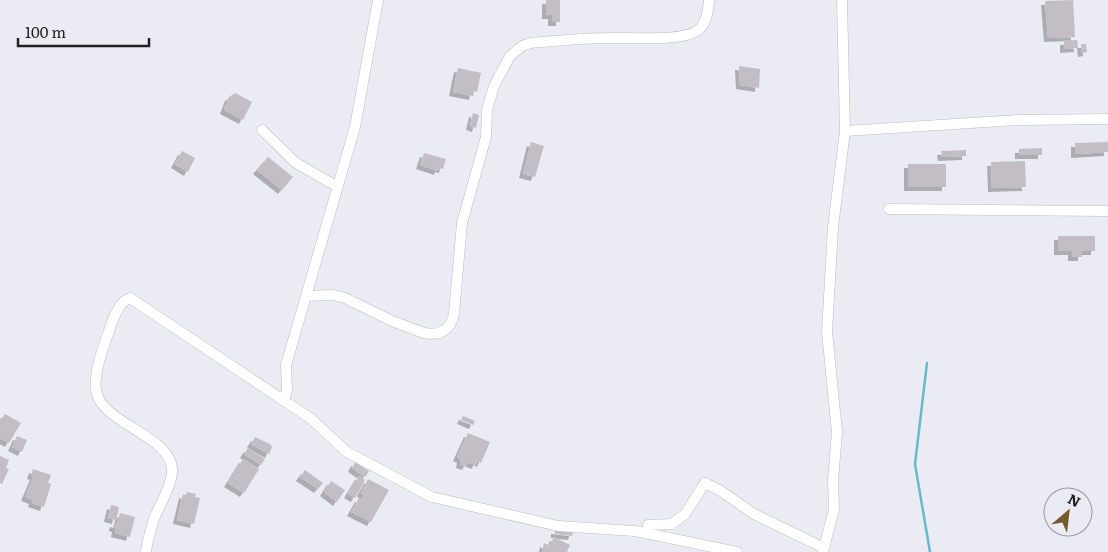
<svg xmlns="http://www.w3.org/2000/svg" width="1108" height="552" font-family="Literata,serif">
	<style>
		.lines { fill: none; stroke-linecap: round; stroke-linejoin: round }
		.stream { stroke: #65bbcc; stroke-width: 2.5 }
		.building { fill: #c3bec6; filter: url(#shadow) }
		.street-casing { stroke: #bbbbc3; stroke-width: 11 }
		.street { stroke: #fff; stroke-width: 10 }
	</style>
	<defs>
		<filter id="shadow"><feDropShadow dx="-4" dy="4" stdDeviation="0" flood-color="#0004"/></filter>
	</defs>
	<rect width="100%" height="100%" fill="#ebebf3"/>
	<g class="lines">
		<!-- stream -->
		<path class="stream" d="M 927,363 L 915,464 L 930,552"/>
	</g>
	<!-- building -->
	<path class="building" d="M 546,0 L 560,0 L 560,22 L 552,22 L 552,15 L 546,15 Z
		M 1073,0 L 1075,37 L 1048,38 L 1045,1 Z
		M 1077,40 L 1078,48 L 1064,49 L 1064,41 Z
		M 1081,44 L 1086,44 L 1087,52 L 1082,53 Z
		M 739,66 L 760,69 L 759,88 L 740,85 Z
		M 458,68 L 481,73 L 477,92 L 474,91 L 473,96 L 453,92 Z
		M 235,93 L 252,102 L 243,120 L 224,110 L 229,97 Z
		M 473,113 L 479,115 L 476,128 L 470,126 Z
		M 531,142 L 544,146 L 535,177 L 523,174 Z
		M 1108,142 L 1108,152 L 1075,154 L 1075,143 Z
		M 1042,148 L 1042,155 L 1019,155 L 1019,149 Z
		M 966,150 L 966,156 L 942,157 L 941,151 Z
		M 182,151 L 195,158 L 188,172 L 175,164 Z
		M 424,153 L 446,159 L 443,169 L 439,168 L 438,171 L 420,165 Z
		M 268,157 L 293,177 L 282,190 L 257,170 Z
		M 1025,161 L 1026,187 L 992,188 L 991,162 Z
		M 908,164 L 946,164 L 946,187 L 908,187 Z
		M 1058,236 L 1095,236 L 1095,251 L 1082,251 L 1082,257 L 1072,257 L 1072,251 L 1058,251 Z
		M 5,414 L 21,423 L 9,443 L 0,438 L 0,421 Z
		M 463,416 L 475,421 L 473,425 L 461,420 Z
		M 468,433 L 490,442 L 481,463 L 477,461 L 476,465 L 468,462 L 466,466 L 460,464 L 461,459 L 457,457 Z
		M 17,436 L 27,440 L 22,452 L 12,447 Z
		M 255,437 L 270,444 L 272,447 L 269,454 L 251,444 Z
		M 248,448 L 265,459 L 261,465 L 244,454 Z
		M 0,456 L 9,460 L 6,468 L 9,469 L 2,484 L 0,483 Z
		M 243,459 L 259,469 L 244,493 L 228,483 Z
		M 355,462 L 369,471 L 365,477 L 352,468 Z
		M 33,469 L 51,475 L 48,483 L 51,484 L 44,507 L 32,503 L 33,500 L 25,497 L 34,476 L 31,475 Z
		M 305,470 L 323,483 L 318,489 L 300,477 Z
		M 359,476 L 365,480 L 355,498 L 348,494 Z
		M 368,479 L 389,490 L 371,522 L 351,512 L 359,498 L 362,500 L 364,496 L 361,492 Z
		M 331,481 L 345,490 L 337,502 L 324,492 Z
		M 187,492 L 196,494 L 195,497 L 200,498 L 194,524 L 177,520 L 183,494 L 186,495 Z
		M 111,505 L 119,507 L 116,520 L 108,518 Z
		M 120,513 L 135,517 L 130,537 L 115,533 L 116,528 L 113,527 L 114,523 L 117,524 Z
		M 555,530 L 573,532 L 572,536 L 555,534 Z
		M 554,537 L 570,545 L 567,552 L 542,552 L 544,543 L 550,546 Z"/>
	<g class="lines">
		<defs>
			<path id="street" d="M 262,130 L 296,163 L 338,187
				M 845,131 L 1019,120 L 1108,119
				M 889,209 L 1108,211
				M 307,296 L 333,295 L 345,298 L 392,321 L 424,333 C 440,336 451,330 454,314 L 462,223 L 486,137 L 487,110 L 494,86 L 510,56 L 522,46 L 531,43 C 557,41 583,38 608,38 C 630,37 679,42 697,31 C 707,24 708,11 709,0
				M 284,401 L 287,390 L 286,365 L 355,127 L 378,0
				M 647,533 L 648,525 L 672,524 L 685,514 L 705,483 L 721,491 L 754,514 L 824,548
				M 146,552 C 147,541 151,529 154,519 C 160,503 173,485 172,468 C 169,435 100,423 96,390 C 93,370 107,338 113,319 C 117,311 121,301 130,298 L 310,418 L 347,452 L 432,497 L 558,526 L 635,531 L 737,552
				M 823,552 L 834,509 L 833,481 L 837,432 L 827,332 L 833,227 L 845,131 L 842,0"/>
		</defs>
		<!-- street casing -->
		<use href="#street" class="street-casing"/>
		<!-- street -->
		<use href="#street" class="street"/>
	</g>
	<!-- north arrow -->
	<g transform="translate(1068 512) rotate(28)"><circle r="24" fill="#ebebf3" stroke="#9a9aa0"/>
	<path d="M0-4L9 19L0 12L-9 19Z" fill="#765a2d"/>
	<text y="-8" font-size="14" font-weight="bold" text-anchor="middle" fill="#212124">N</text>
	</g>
	<!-- scale -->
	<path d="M18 38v8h131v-8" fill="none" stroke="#212124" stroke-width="2.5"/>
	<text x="25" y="38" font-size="15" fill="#212124" stroke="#ebebf3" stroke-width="4" paint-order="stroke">100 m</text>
</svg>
